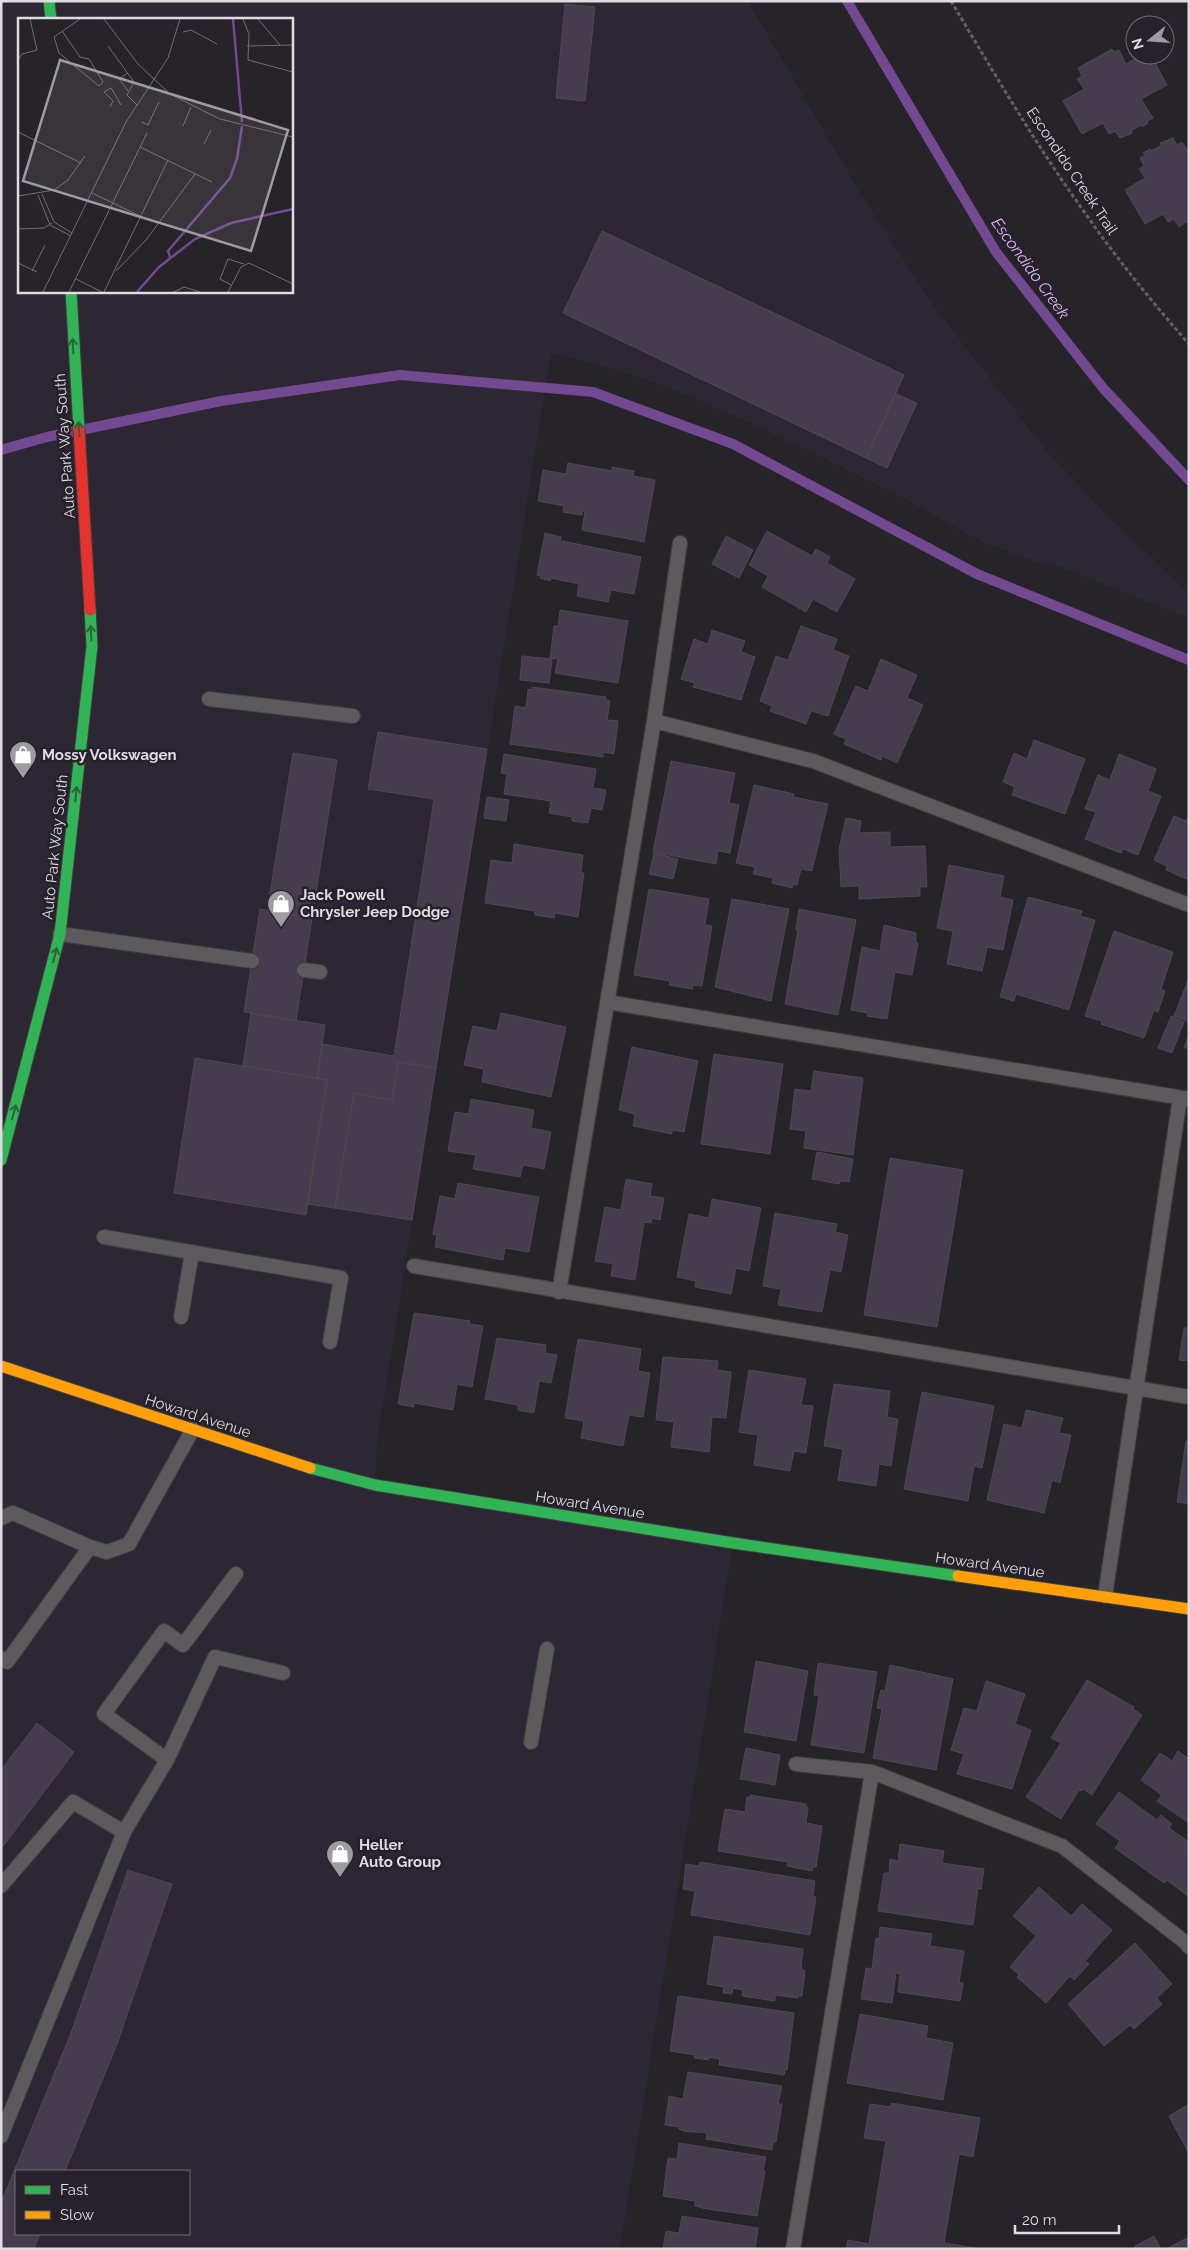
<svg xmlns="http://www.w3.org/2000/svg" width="1190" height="2250" font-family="Raleway,sans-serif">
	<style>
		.built { fill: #2d2633; fill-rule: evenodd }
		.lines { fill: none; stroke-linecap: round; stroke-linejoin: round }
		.stream { stroke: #734a92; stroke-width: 10 }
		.building { fill: #463c4d; stroke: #4d4a4e }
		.lane-casing { stroke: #403e42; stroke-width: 16 }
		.fast-casing { stroke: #403e42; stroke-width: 13 }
		.slow-casing { stroke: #403e42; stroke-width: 13 }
		.jam-casing { stroke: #403e42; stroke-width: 13 }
		.path { stroke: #626063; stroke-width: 3; stroke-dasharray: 4 2.5; stroke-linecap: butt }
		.lane { stroke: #5c5a5c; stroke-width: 14 }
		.fast { stroke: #30b455; stroke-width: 11 }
		.slow { stroke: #ff9f0a; stroke-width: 11 }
		.jam { stroke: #e5322d; stroke-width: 11 }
		.oneway { stroke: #2a633e }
		.labels { text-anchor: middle; stroke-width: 5; stroke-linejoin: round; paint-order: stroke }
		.street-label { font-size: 15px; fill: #dfdce2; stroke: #26212b }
		.poi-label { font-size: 15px; font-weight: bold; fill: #dfdce2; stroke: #26212b; text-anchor: start }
		.water-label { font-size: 16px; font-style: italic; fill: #dbb8f7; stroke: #26212b }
		.inset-river { fill: none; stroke: #734a92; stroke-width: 2.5 }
		.inset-road { fill: none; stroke: #706d73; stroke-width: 1 }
		.view { fill: #9e9ba1; fill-opacity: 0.15; stroke: #9e9ba1; stroke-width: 2.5 }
		.inset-edge { fill: none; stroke: #dfdce2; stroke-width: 2.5 }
	</style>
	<rect width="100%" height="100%" fill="#262329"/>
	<!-- built -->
	<path class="built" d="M 1,1 L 748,1 L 859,191 L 933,305 L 1046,450 L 1107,515 L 1189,593 L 1189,618 L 1053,564 L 1039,563 L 980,541 L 894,493 L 753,424 L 663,385 L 587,361 L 551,353 L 377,1442 L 375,1485 L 733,1543 L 620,2249 L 1,2249 ZM 19,19 L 291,19 L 291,291 L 19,291 ZM 16,2171 L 189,2171 L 189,2234 L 16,2234 Z"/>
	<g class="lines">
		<!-- stream -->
		<path class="stream" d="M 847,1 L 996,252 L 1103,388 L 1189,480
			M 1,450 L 47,437 L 221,401 L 400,375 L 593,392 L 733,444 L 977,574 L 1189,660"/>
	</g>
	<!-- building -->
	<path class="building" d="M 565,4 L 595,7 L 585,101 L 556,98 Z
		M 1112,49 L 1114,52 L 1119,50 L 1126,64 L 1142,55 L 1151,55 L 1167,85 L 1141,99 L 1153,118 L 1147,121 L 1148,123 L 1142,127 L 1141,125 L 1131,131 L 1132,133 L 1120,138 L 1115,131 L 1109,134 L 1103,123 L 1082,134 L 1063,101 L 1084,89 L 1077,79 L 1082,76 L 1078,68 Z
		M 1173,138 L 1177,145 L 1182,142 L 1189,152 L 1189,225 L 1186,222 L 1179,227 L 1174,219 L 1168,222 L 1163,214 L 1145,224 L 1125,190 L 1145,178 L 1139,169 L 1144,166 L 1140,158 L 1145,155 L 1143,153 L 1150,149 L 1151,151 L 1162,145 L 1160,143 Z
		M 602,231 L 904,375 L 866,458 L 563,313 Z
		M 896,394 L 917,403 L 887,468 L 866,458 Z
		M 568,463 L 612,471 L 612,467 L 634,471 L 633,476 L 655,480 L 644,542 L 582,530 L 585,512 L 582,511 L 582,515 L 563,512 L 564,506 L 538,501 L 543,470 L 566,474 Z
		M 767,531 L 812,556 L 816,549 L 830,557 L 827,563 L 855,579 L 837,612 L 813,599 L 806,612 L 762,587 L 768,576 L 749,565 Z
		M 545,533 L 561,537 L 560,543 L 562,544 L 562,541 L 641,557 L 634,594 L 611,590 L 608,602 L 577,596 L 579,584 L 551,578 L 550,581 L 540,578 L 541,576 L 537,575 Z
		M 726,536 L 753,550 L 739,578 L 712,564 Z
		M 560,610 L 628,621 L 618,683 L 555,673 L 558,659 L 550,658 L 554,626 L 558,626 Z
		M 801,626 L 837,639 L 833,650 L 849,656 L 828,716 L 811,711 L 806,724 L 770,711 L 772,706 L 760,701 L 776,656 L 788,660 Z
		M 712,630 L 745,641 L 741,652 L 755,657 L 741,700 L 693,687 L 695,683 L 681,679 L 694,639 L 708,644 Z
		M 522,656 L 552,659 L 549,683 L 520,680 Z
		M 881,659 L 917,675 L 907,698 L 923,705 L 897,763 L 882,756 L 881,760 L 844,744 L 846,739 L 834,734 L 856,686 L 868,691 Z
		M 532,687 L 606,697 L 606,700 L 610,701 L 607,720 L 618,721 L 614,754 L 603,752 L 603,757 L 510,744 L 515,706 L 526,708 L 528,689 L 532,690 Z
		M 378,732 L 487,749 L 436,1068 L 398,1062 L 392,1100 L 354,1093 L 335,1208 L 307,1204 L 327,1080 L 317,1078 L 322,1044 L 394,1056 L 434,799 L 368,789 Z
		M 1034,740 L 1085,759 L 1065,814 L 1012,795 L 1015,787 L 1003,782 L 1014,753 L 1027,759 Z
		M 293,753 L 337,760 L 312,918 L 267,911 Z
		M 504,754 L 596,769 L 593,788 L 606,790 L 602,810 L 591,808 L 588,823 L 572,821 L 572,817 L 549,813 L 551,801 L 504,794 L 507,774 L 501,773 Z
		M 1119,754 L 1156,769 L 1148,791 L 1161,796 L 1138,855 L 1123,849 L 1121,853 L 1085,839 L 1096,812 L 1085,809 L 1098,775 L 1110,780 Z
		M 671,761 L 735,773 L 729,803 L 739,805 L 730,853 L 718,851 L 716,864 L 653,852 Z
		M 754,785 L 794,794 L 793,797 L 828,804 L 812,871 L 801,869 L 797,885 L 793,884 L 792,888 L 772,883 L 773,878 L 753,874 L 755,867 L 736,863 Z
		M 487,797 L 509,800 L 506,821 L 484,818 Z
		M 1189,815 L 1189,880 L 1166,870 L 1167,866 L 1154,860 L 1174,816 L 1186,821 Z
		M 846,818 L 861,821 L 859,833 L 890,832 L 890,847 L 925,846 L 927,887 L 920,887 L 920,896 L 859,899 L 859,886 L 841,887 L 839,849 Z
		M 514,844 L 583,855 L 581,873 L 584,873 L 578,917 L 555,913 L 554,918 L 535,915 L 535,911 L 485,903 L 491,860 L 512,863 Z
		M 654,853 L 678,859 L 673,879 L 649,874 Z
		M 949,865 L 1004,876 L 1000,897 L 1013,900 L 1003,950 L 987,947 L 982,971 L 947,964 L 953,931 L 937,928 Z
		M 649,889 L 709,899 L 705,925 L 712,926 L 702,986 L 693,985 L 692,989 L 669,985 L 670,981 L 634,975 Z
		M 1028,897 L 1082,911 L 1080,916 L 1095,920 L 1069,1010 L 1016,994 L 1014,1001 L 1000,997 Z
		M 732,899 L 789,909 L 771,1001 L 715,987 Z
		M 260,909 L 312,918 L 296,1021 L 244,1012 Z
		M 799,909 L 856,920 L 838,1015 L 785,1004 L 798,930 L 796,930 Z
		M 884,925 L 916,933 L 916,943 L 918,943 L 912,975 L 895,972 L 887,1019 L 867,1016 L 868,1013 L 851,1010 L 862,947 L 880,951 Z
		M 1114,931 L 1173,952 L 1161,989 L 1165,991 L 1158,1012 L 1154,1010 L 1144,1038 L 1101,1024 L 1102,1021 L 1085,1016 Z
		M 1189,978 L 1189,1022 L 1174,1016 Z
		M 251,1013 L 325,1025 L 317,1078 L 243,1066 Z
		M 501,1013 L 566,1027 L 551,1097 L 482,1082 L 484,1069 L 464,1065 L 473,1026 L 497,1031 Z
		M 1171,1016 L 1184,1022 L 1172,1053 L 1158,1048 Z
		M 1189,1035 L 1189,1049 L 1184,1047 Z
		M 632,1047 L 698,1061 L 684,1132 L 672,1130 L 672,1134 L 633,1126 L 635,1114 L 619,1110 Z
		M 714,1054 L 783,1064 L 770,1154 L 701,1144 Z
		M 195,1058 L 327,1080 L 306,1215 L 174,1193 Z
		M 398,1062 L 436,1068 L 412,1220 L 335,1208 L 354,1093 L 392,1100 Z
		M 814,1071 L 863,1078 L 853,1155 L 804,1148 L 806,1131 L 790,1129 L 795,1089 L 811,1091 Z
		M 471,1099 L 534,1110 L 531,1128 L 551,1132 L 544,1169 L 523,1165 L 520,1177 L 473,1169 L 476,1155 L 448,1151 L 455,1112 L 469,1114 Z
		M 817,1152 L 853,1159 L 849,1182 L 840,1181 L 839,1184 L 812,1179 Z
		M 890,1158 L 963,1170 L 937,1327 L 864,1315 Z
		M 626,1179 L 652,1184 L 650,1196 L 664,1198 L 660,1220 L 652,1218 L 651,1223 L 644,1222 L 635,1280 L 611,1276 L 613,1264 L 595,1261 L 605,1207 L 621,1210 Z
		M 458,1183 L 539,1197 L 529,1252 L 505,1248 L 503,1260 L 435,1247 L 437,1235 L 433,1234 L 440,1196 L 455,1199 Z
		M 712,1199 L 761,1208 L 749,1271 L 736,1268 L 731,1294 L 695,1287 L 696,1281 L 677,1277 L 689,1214 L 709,1218 Z
		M 775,1213 L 837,1224 L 835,1232 L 848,1235 L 841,1272 L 830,1270 L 822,1312 L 778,1305 L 781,1289 L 763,1286 Z
		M 414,1313 L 470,1321 L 469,1324 L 483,1326 L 472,1387 L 457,1384 L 453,1410 L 414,1403 L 414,1407 L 398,1404 Z
		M 1184,1328 L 1189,1328 L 1189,1361 L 1179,1360 Z
		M 497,1338 L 546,1345 L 545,1353 L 557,1355 L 551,1383 L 539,1381 L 534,1413 L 518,1410 L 518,1405 L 485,1399 Z
		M 578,1339 L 641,1349 L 638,1371 L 650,1373 L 643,1417 L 629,1415 L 623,1446 L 581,1438 L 584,1421 L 565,1418 Z
		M 663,1357 L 718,1361 L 717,1370 L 731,1372 L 726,1418 L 712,1417 L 709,1452 L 671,1447 L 674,1422 L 656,1420 Z
		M 749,1370 L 806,1379 L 801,1405 L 813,1406 L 806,1453 L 794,1451 L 790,1471 L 754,1465 L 758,1435 L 739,1432 Z
		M 834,1384 L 890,1391 L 887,1417 L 898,1419 L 891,1466 L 879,1464 L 876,1486 L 838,1480 L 843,1449 L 824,1446 Z
		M 922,1392 L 994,1406 L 982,1468 L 974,1466 L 968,1501 L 904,1489 Z
		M 1026,1410 L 1063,1418 L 1059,1433 L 1071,1435 L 1060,1483 L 1052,1480 L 1044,1513 L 987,1500 L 1004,1424 L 1022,1428 Z
		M 1186,1441 L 1189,1441 L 1189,1504 L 1177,1502 Z
		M 756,1661 L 808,1671 L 796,1741 L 744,1732 Z
		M 818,1663 L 877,1672 L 864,1753 L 811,1745 L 819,1696 L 814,1695 Z
		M 890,1665 L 953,1679 L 936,1770 L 873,1758 L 882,1709 L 877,1708 L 881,1690 L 885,1691 Z
		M 1087,1680 L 1134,1707 L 1133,1709 L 1142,1715 L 1092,1795 L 1083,1789 L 1082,1791 L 1079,1790 L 1061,1819 L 1026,1797 L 1061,1743 L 1051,1738 Z
		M 986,1681 L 1025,1694 L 1015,1724 L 1031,1730 L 1012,1789 L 957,1774 L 964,1754 L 951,1750 L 964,1708 L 977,1711 Z
		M 37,1723 L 74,1752 L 1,1849 L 1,1770 Z
		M 746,1748 L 780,1755 L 775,1785 L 740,1779 Z
		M 1178,1751 L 1189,1759 L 1189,1823 L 1157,1801 L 1162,1795 L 1141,1780 L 1160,1753 L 1172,1761 Z
		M 1119,1792 L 1157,1820 L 1161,1815 L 1172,1824 L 1169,1828 L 1189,1842 L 1189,1852 L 1187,1855 L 1189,1857 L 1189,1897 L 1167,1880 L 1164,1883 L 1115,1848 L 1120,1841 L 1096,1824 Z
		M 750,1795 L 806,1804 L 806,1807 L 808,1808 L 806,1823 L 822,1826 L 816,1867 L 813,1867 L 812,1871 L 787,1866 L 788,1862 L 718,1851 L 725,1809 L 745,1812 L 747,1797 L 750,1798 Z
		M 900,1844 L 944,1851 L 942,1863 L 984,1869 L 981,1889 L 978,1888 L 973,1925 L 878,1911 L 884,1873 L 889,1873 L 890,1859 L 898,1861 Z
		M 700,1862 L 815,1881 L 813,1896 L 816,1897 L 810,1935 L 691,1915 L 695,1891 L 683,1889 L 686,1864 L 699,1866 Z
		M 128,1870 L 172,1884 L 117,2044 L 65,2171 L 16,2171 L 16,2234 L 40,2234 L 34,2249 L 1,2249 L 1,2203 L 71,2033 Z
		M 1039,1887 L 1071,1916 L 1082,1904 L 1112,1930 L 1085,1961 L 1089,1964 L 1074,1980 L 1070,1976 L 1046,2003 L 1017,1977 L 1019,1975 L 1010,1967 L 1036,1936 L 1013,1916 Z
		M 880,1927 L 932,1934 L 930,1946 L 964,1951 L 959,1983 L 963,1983 L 960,2001 L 898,1992 L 900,1974 L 896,1973 L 892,2003 L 861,1999 L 866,1968 L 872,1969 L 876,1938 L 879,1939 Z
		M 714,1936 L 803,1949 L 801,1968 L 805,1971 L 802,1996 L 798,1996 L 798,1998 L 775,1995 L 775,2001 L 742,1996 L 743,1990 L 733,1988 L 732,1994 L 723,1993 L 724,1987 L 707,1984 Z
		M 1135,1943 L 1172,1984 L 1157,1998 L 1162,2004 L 1134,2029 L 1130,2025 L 1104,2046 L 1068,2004 Z
		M 678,1996 L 794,2013 L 787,2070 L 785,2070 L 784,2075 L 719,2065 L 720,2059 L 709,2057 L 709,2060 L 694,2058 L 695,2055 L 670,2051 Z
		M 860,2014 L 928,2026 L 926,2038 L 953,2043 L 943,2100 L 847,2083 Z
		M 688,2072 L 782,2086 L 778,2104 L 782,2104 L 776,2142 L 773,2142 L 772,2150 L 706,2139 L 707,2133 L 683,2131 L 679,2129 L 679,2127 L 665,2125 L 669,2096 L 683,2099 Z
		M 891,2103 L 980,2118 L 973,2157 L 959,2154 L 944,2243 L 981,2249 L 846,2249 L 848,2240 L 869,2244 L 886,2141 L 864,2138 L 870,2104 L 891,2107 Z
		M 1189,2104 L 1189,2151 L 1188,2152 L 1169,2116 Z
		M 679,2143 L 766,2157 L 763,2171 L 765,2171 L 757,2216 L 707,2209 L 695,2206 L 695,2201 L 663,2196 L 668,2158 L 677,2159 Z
		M 682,2216 L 758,2228 L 755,2249 L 663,2249 L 666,2231 L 679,2233 Z
		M 1154,2236 L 1161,2249 L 1136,2249 L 1135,2246 Z
		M 1189,2237 L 1189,2249 L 1166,2249 Z"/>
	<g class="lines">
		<defs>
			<path id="lane" d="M 209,699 L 353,716
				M 654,721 L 813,761 L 1189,905
				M 60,934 L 252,961
				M 304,970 L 320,972
				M 607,1002 L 1189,1099
				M 104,1237 L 341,1278 L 330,1342
				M 414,1266 L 1189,1397
				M 559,1292 L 654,721 L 680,543
				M 181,1317 L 192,1252
				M 1,1518 L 13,1513 L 90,1547 L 107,1552 L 129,1544 L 193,1429
				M 236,1574 L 183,1645 L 164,1631 L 104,1714 L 167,1760 L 215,1657 L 283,1673
				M 1105,1596 L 1180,1098
				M 1,1658 L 7,1662 L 90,1547
				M 531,1742 L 547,1649
				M 796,1764 L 872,1772 L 1062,1846 L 1186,1943 L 1189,1947
				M 124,1832 L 167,1760
				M 1,1886 L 73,1802 L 124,1832 L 1,2136
				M 793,2249 L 872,1772"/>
			<path id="fast" d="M 49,1 L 51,19
				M 71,291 L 79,429
				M 1,1160 L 60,934 L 92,646 L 90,610
				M 310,1468 L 375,1485 L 733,1543 L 958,1576"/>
			<path id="slow" d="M 1,1366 L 310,1468
				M 958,1576 L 1189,1609"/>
			<path id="jam" d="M 79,429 L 90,610"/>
		</defs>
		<!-- lane casing -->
		<use href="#lane" class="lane-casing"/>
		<!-- fast casing -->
		<use href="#fast" class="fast-casing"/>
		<!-- slow casing -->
		<use href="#slow" class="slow-casing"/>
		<!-- jam casing -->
		<use href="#jam" class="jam-casing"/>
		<!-- path -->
		<path class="path" d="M 951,1 C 994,73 1036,145 1085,213 C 1117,259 1152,302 1189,344"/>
		<!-- lane -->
		<use href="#lane" class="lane"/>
		<!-- fast -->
		<use href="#fast" class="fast"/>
		<!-- slow -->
		<use href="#slow" class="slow"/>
		<!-- jam -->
		<use href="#jam" class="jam"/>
	</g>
	<!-- one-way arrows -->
	<defs><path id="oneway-shaft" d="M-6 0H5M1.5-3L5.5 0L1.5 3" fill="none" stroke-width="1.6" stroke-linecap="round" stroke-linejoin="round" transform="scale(1.25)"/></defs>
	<g class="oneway">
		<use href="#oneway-shaft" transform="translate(73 346) rotate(-93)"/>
		<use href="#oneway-shaft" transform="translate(79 429) rotate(-95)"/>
		<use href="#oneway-shaft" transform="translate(91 633) rotate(-93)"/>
		<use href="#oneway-shaft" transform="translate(76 794) rotate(-84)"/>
		<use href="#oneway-shaft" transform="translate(55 955) rotate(-75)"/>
		<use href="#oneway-shaft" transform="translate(14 1112) rotate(-75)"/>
	</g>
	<!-- icons -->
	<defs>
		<symbol id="shop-pin" viewBox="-11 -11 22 30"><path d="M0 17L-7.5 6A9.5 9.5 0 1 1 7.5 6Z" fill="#9e9ba1" stroke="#26212b"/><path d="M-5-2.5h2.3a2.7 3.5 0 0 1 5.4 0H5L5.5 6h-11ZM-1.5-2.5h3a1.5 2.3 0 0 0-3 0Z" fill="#fff"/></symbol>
	</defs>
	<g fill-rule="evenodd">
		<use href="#shop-pin" x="7" y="739" width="32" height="43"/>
		<use href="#shop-pin" x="265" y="888" width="32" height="43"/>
		<use href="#shop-pin" x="324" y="1838" width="32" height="43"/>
	</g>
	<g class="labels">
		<!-- street labels -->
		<g class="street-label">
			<text transform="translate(1072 171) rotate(56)" y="5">Escondido Creek Trail</text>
			<text transform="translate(65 446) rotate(-94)" y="5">Auto Park Way South</text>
			<text transform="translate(55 847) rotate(-84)" y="5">Auto Park Way South</text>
			<text transform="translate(198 1416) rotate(18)" y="5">Howard Avenue</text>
			<text transform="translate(590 1505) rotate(9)" y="5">Howard Avenue</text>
			<text transform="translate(990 1565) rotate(8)" y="5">Howard Avenue</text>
		</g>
		<!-- poi labels -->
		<g class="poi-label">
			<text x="42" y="760">Mossy Volkswagen</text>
			<text x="300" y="900">Jack Powell<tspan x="300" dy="17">Chrysler Jeep Dodge</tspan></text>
			<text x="359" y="1850">Heller<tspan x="359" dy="17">Auto Group</tspan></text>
		</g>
		<!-- water labels -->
		<g class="water-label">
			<text transform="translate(1031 268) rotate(54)" y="6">Escondido Creek</text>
		</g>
	</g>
	<!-- overview -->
	<g transform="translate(18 18)">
		<rect width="275" height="275" fill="#262329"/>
		<path class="inset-river" d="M 215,1 L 224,104M 152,239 L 150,233 L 212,160 L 219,141 L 224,108M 119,274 L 141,249 L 177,221 L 213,205 L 275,191"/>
		<path class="inset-road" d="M 86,1 L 120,46 L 152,76 L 202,101 L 275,119M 225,1 L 231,16 L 230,42 L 275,54M 240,1 L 262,27M 44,13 L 62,39 L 71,41 L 85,64 L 81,68 L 41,35 L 36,19 L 62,1M 165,14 L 173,12 L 199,26M 90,28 L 116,64 L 109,77 L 119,87M 229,28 L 275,27M 0,42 L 4,36 L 19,32 L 12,1M 110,55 L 101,61 L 110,73M 92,89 L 95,83 L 86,74 L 93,70 L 103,87M 124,104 L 130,107 L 141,84M 165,108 L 173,89M 0,114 L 63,145M 186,126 L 193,112M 122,129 L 194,164M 74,175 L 122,198M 24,176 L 36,204 L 54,215M 20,177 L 32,207 L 53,218M 0,178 L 36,172 L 50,162 L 67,138M 0,211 L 26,210 L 34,205M 0,245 L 19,254M 14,253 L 27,227M 98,253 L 128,222 L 177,156M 58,261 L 84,274M 213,267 L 202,261 L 210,241 L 226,246M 25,274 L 108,104 L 150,40 L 162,1M 51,274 L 129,115M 86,274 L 150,142M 156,274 L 166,269 L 182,274M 210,274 L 223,249 L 231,245 L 275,266"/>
		<path class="view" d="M 42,42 L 270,112 L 233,233 L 5,163 Z"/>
		<rect width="275" height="275" class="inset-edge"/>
	</g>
	<!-- border -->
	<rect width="1190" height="2250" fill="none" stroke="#dfdce2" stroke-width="5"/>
	<!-- legend -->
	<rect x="15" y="2170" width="175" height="65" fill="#26212b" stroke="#706c74"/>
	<rect x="25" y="2186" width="25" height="8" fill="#30b455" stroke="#706c74"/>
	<text x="60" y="2195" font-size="15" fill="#dfdce2">Fast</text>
	<rect x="25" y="2211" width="25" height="8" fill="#ff9f0a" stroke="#706c74"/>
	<text x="60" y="2220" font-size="15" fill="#dfdce2">Slow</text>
	<!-- north arrow -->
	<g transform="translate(1150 40) rotate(253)"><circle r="24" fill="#26212b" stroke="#706c74"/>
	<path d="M0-4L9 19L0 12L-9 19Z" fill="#9e9ba1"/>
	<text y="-8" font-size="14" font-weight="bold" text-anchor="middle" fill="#dfdce2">N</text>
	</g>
	<!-- scale -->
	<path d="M1015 2225v8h104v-8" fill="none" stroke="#dfdce2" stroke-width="2.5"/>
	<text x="1022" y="2225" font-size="15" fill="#dfdce2" stroke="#26212b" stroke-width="4" paint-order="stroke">20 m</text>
</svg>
